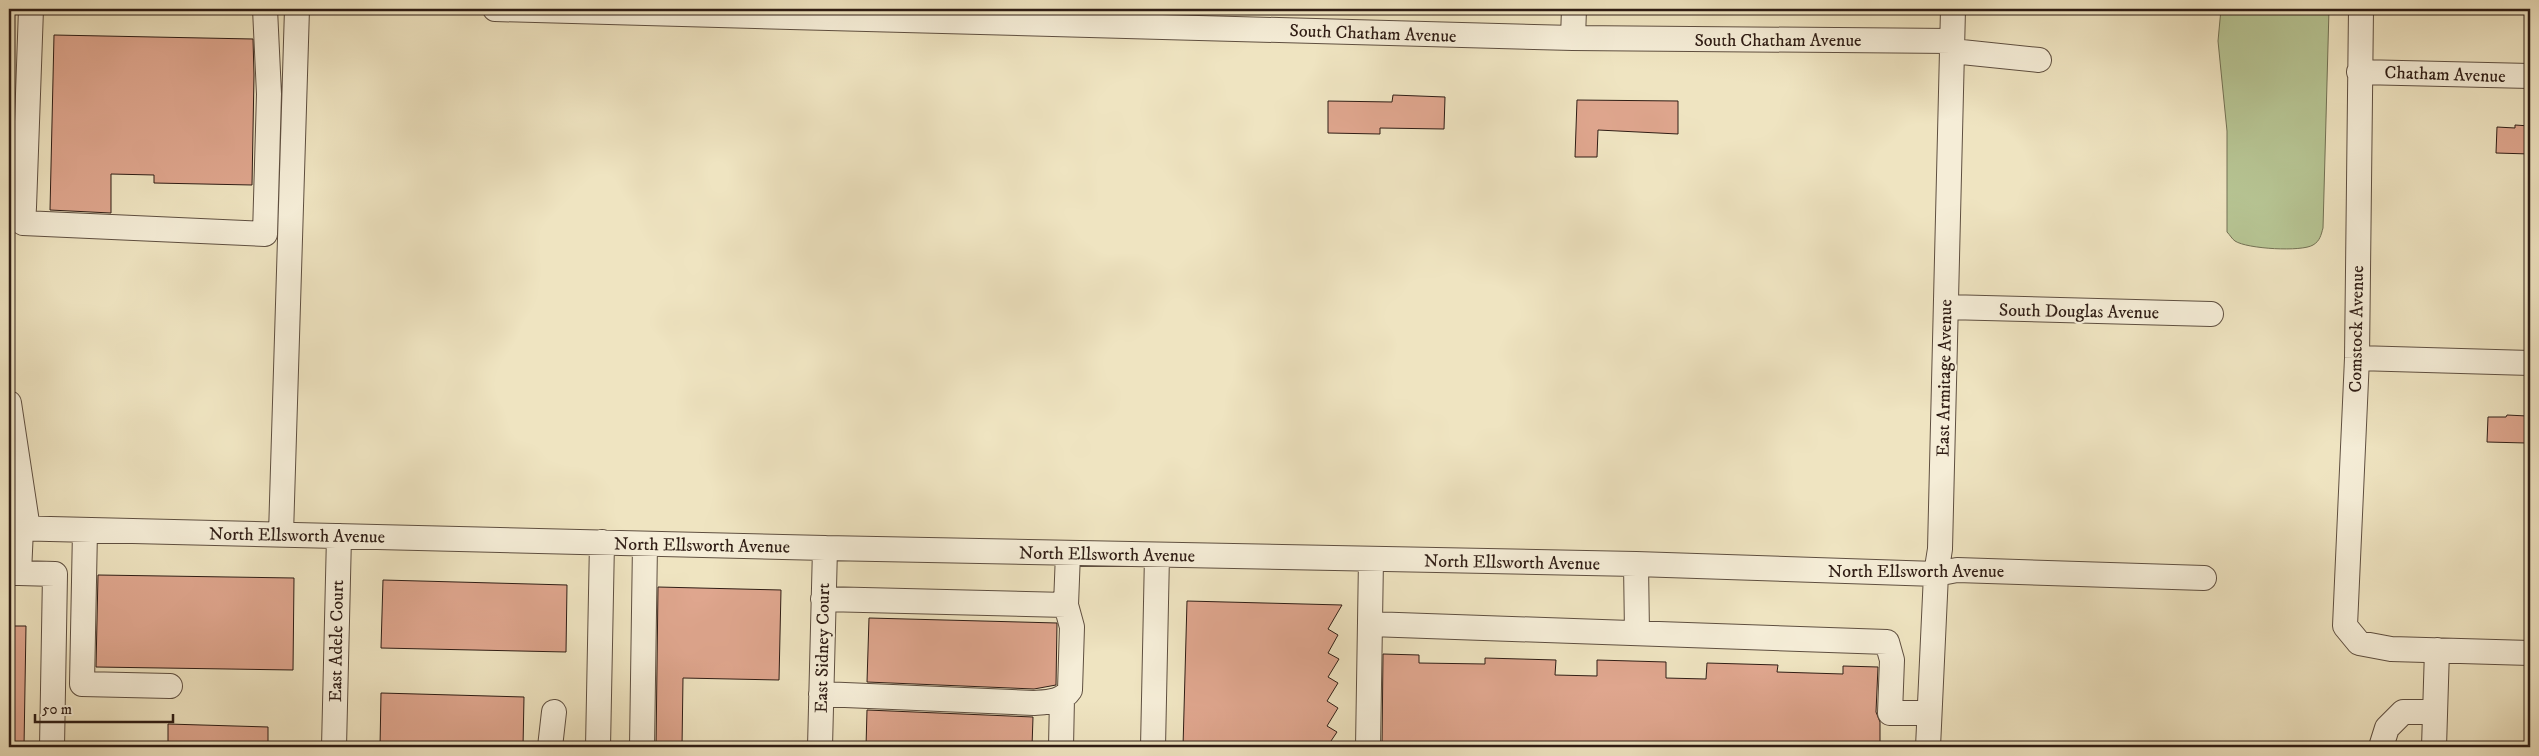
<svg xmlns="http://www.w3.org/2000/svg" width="2539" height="756" font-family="'IM FELL DW Pica',serif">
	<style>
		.green { fill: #b7c594; stroke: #737154 }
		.building { fill: #dfa68e; stroke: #2f1d15 }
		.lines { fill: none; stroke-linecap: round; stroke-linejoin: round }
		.minor-casing { stroke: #5f4f40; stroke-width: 26 }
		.minor { stroke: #f5edd7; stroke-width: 24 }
		.labels { text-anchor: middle; stroke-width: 4.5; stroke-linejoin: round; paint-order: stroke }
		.street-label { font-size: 18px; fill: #2f1d15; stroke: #f5edd7 }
	</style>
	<rect width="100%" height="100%" fill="#efe4c1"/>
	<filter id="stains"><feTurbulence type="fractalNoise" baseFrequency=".004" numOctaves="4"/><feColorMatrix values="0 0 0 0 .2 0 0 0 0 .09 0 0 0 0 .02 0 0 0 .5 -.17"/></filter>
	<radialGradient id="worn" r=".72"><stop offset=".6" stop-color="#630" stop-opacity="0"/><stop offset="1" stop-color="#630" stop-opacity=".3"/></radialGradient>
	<!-- green -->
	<path class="green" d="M 2221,9 L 2329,9 L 2323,228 C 2321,235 2320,241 2313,245 C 2302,252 2247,249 2235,241 C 2232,239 2230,235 2227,232 L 2227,131 L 2218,41 Z"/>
	<!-- building -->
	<path class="building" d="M 54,35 L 253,39 L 254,75 L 252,185 L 154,183 L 154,175 L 111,174 L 111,213 L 50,210 Z
		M 1393,95 L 1445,97 L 1444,129 L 1380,128 L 1380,134 L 1328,133 L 1328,101 L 1392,102 Z
		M 1577,100 L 1678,101 L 1678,134 L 1598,130 L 1597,157 L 1575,157 Z
		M 2515,125 L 2530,126 L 2530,154 L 2496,153 L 2497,127 L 2515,128 Z
		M 2507,415 L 2527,416 L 2526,443 L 2487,442 L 2488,417 L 2506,417 Z
		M 98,575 L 294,578 L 293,670 L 96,667 Z
		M 383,580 L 567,585 L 566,652 L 381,648 Z
		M 658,587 L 781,590 L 779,680 L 683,678 L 682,747 L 656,747 Z
		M 1187,601 L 1342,605 L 1328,629 L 1338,635 L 1328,653 L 1339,659 L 1328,677 L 1338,683 L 1327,701 L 1338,708 L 1327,726 L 1337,732 L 1327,747 L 1183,747 Z
		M 869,618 L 1057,623 L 1056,685 L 1034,689 L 867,682 Z
		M 9,626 L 26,626 L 24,747 L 9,747 Z
		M 1383,654 L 1419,655 L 1419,663 L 1485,664 L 1485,658 L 1556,660 L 1555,675 L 1597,676 L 1597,660 L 1666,662 L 1666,678 L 1706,679 L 1707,663 L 1778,665 L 1777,672 L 1843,674 L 1843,666 L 1878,667 L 1876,712 L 1880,722 L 1880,747 L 1382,747 Z
		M 381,693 L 524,697 L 523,747 L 380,747 Z
		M 867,710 L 1033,717 L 1032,747 L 866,747 Z
		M 168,724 L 268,727 L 268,747 L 168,747 Z"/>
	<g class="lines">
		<defs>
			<path id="minor" d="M 495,9 L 1573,38 L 1952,41
				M 2361,9 L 2357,358 L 2345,626 L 2359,643 L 2391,649 L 2530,653
				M 1573,38 L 1574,9
				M 1952,51 L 2039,60
				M 2359,72 L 2530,76
				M 9,206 L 24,207 L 31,9
				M 24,207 L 23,223 L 265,234 L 269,94 L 265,9
				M 1946,307 L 2211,314
				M 2357,358 L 2530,363
				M 9,403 L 28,529
				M 9,528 L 825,548 L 1636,564 L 1936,574 L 1957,570 L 2204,578
				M 85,530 L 82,684 L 170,686
				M 281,534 L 297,9
				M 1636,564 L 1637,633
				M 9,573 L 19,573 L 21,529
				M 19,573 L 55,574 L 52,747
				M 823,599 L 1066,605 L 1068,553
				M 1370,624 L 1887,642 L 1892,660 L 1890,713 L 1928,713
				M 821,694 L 1034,703 C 1048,702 1062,702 1070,690 L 1072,627 L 1066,605
				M 334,747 L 339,536
				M 550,747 L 554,712
				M 598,747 L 602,542
				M 642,747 L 645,544
				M 820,747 L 825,548
				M 1061,747 L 1062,698
				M 1153,747 L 1157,555
				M 1368,747 L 1371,559
				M 1928,747 L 1936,574 L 1940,549 L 1953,9
				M 2381,747 L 2387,728 L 2403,712 L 2435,712
				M 2434,747 L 2437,650"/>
		</defs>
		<!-- minor casing -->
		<use href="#minor" class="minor-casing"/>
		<!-- minor -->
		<use href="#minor" class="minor"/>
	</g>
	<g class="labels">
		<!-- street labels -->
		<g class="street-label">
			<text transform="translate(1373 33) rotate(2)" y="6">South Chatham Avenue</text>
			<text x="1778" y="46">South Chatham Avenue</text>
			<text transform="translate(2445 74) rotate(2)" y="6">Chatham Avenue</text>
			<text transform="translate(2079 311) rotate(1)" y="6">South Douglas Avenue</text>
			<text transform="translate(2356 329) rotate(-89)" y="6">Comstock Avenue</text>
			<text transform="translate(1944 378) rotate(-89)" y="6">East Armitage Avenue</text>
			<text transform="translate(297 535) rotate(1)" y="6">North Ellsworth Avenue</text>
			<text transform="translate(702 545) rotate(1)" y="6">North Ellsworth Avenue</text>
			<text transform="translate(1107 554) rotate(1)" y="6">North Ellsworth Avenue</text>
			<text transform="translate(1512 562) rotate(1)" y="6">North Ellsworth Avenue</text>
			<text x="1916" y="577">North Ellsworth Avenue</text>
			<text transform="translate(336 641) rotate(-89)" y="6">East Adele Court</text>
			<text transform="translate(822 648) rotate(-89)" y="6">East Sidney Court</text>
		</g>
	</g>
	<!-- margin -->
	<rect width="2539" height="756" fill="none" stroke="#efe4c1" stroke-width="30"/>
	<rect x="10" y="10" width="2519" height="736" fill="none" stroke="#2f1d15" stroke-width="2.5"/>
	<rect x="15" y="15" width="2509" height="726" fill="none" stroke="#2f1d15"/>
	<!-- scale -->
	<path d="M35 714v8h138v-8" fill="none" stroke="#2f1d15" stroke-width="2.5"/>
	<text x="42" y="714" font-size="15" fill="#2f1d15" stroke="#f5edd7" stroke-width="4" paint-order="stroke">50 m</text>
	<rect width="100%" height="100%" filter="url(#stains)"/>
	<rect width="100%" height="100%" fill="url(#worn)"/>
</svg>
